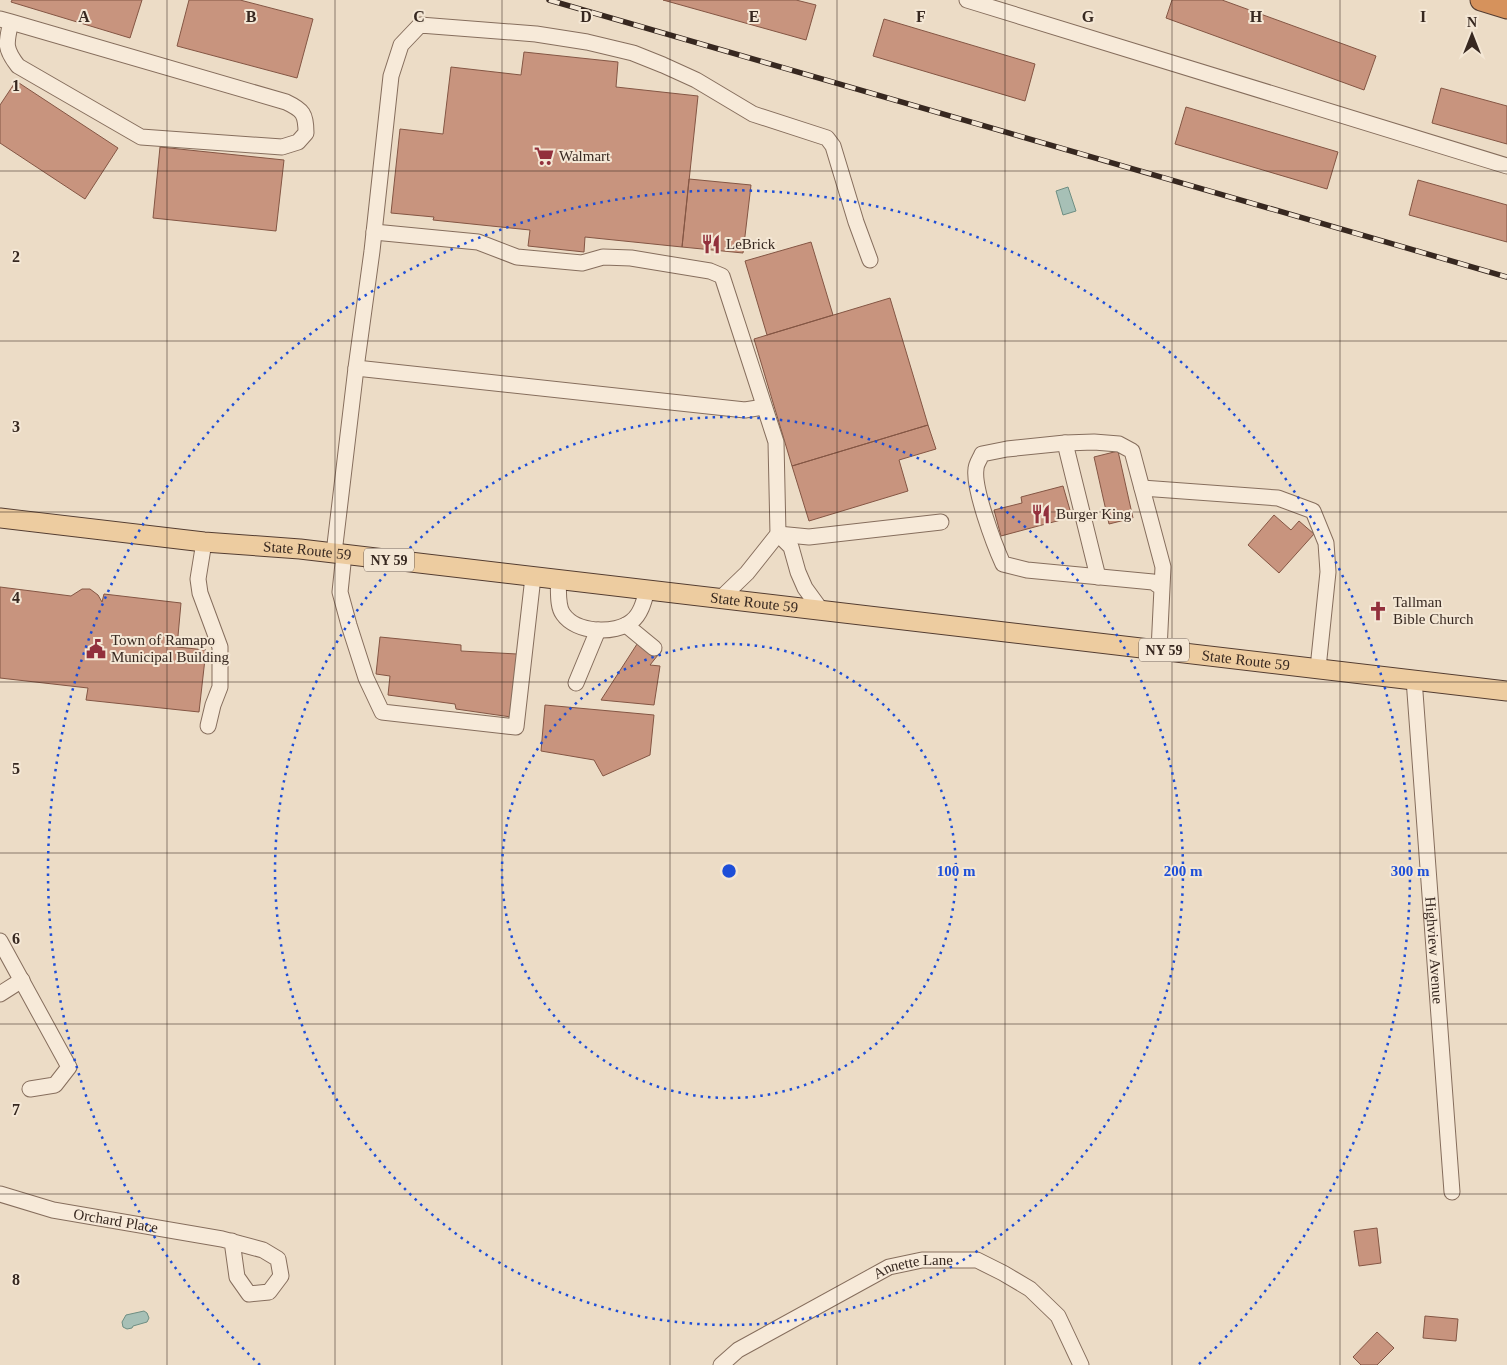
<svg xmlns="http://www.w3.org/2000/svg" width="1507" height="1365" font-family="'Times New Roman',serif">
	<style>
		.water { fill: #a7c0b6; stroke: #6e8e82 }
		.building { fill: #c8947e; stroke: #845644 }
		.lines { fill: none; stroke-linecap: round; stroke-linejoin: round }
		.minor-casing { stroke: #866e5d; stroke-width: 17 }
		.major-casing { stroke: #543d31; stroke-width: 21 }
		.highway-casing { stroke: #543d31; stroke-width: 23 }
		.minor { stroke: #f7ead9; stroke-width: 15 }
		.major { stroke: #edcca0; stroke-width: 19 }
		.highway { stroke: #d6925c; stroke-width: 21 }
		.rail-casing { stroke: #372820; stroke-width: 5.5 }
		.rail { stroke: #f4e7d5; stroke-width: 4; stroke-dasharray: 11; stroke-linecap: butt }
		.grid { fill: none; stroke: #372820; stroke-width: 1; stroke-opacity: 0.55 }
		.ring { fill: none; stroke: #1d4ed8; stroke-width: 2.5; stroke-dasharray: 2.5 5 }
		.labels { text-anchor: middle; stroke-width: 4; stroke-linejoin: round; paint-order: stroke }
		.shield { fill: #f4e7d5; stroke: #706156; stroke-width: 1 }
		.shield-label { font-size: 14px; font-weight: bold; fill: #372820 }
		.poi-label { font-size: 15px; fill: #372820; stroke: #f4e7d5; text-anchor: start }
		.street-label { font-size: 15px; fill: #372820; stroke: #f4e7d5 }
		.grid-label { font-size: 16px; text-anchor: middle; font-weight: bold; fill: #372820; stroke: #f4e7d5; stroke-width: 4; stroke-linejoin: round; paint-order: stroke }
		.centre { fill: #1d4ed8; stroke: #f4e7d5; stroke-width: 2.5 }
		.ring-label { font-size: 15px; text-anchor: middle; font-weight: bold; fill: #1d4ed8; stroke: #f4e7d5; stroke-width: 4; stroke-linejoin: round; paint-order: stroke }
	</style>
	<rect width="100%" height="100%" fill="#ecdcc6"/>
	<!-- water -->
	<path class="water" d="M 1068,187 L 1076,211 L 1063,215 L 1056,191 Z
		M 144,1311 L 147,1313 L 149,1318 L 147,1322 L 133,1326 L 132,1328 L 127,1329 L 123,1327 L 122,1322 L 126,1315 Z"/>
	<!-- building -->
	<path class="building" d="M 12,0 L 142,0 L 130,38 L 11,2 Z
		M 189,0 L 240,0 L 313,19 L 297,78 L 177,46 Z
		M 663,0 L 796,0 L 816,5 L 806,40 Z
		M 1172,0 L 1222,0 L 1376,56 L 1364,90 L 1166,18 Z
		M 884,19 L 1035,64 L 1025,101 L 873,56 Z
		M 524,52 L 618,62 L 616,87 L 698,96 L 682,247 L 585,237 L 584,252 L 528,246 L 530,230 L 433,220 L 434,217 L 391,213 L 400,129 L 443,134 L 451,67 L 521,75 Z
		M 16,81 L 118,148 L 85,199 L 0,143 L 0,105 Z
		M 1441,88 L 1507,106 L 1507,144 L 1432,123 Z
		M 1186,107 L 1338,152 L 1327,189 L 1175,144 Z
		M 160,147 L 284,160 L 276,231 L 153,218 Z
		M 689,179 L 751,185 L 743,253 L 682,247 Z
		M 1418,180 L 1507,205 L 1507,242 L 1409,215 Z
		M 811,242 L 833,315 L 767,335 L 745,261 Z
		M 890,298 L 928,425 L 792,466 L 754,339 Z
		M 928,425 L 936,449 L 899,460 L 908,491 L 809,521 L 792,466 Z
		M 1118,451 L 1133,518 L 1109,524 L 1094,457 Z
		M 1063,486 L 1072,517 L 1001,536 L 994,510 L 1022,503 L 1021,497 Z
		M 1274,515 L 1291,530 L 1299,521 L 1314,534 L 1279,573 L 1248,545 Z
		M 0,587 L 71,596 L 82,589 L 90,589 L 98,595 L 102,602 L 104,594 L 181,603 L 177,647 L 206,650 L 199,712 L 86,700 L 88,688 L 0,678 Z
		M 380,637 L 461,645 L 461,651 L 517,654 L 511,717 L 456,709 L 455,704 L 388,695 L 390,676 L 376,674 Z
		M 639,641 L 658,655 L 650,665 L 660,666 L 654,705 L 601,700 Z
		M 545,705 L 654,715 L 650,755 L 603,776 L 594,760 L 541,751 Z
		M 1377,1228 L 1381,1263 L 1359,1266 L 1354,1231 Z
		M 1425,1316 L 1458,1319 L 1456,1341 L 1423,1338 Z
		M 1377,1332 L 1394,1348 L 1377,1365 L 1361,1365 L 1353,1357 Z"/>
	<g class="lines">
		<defs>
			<g id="minor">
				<path d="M 967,0 L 1507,166"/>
				<path d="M 0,19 L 11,22 L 286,102 C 303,110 306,114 306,133 L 298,142 L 282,147 L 141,137 L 18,66 C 4,48 6,43 11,22"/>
				<path d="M 374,232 L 478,242 L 517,257 L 582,263 L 603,257 L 631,258 L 710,271 L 722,276 L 776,442 L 778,534 L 747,573 L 720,599"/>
				<path d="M 356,368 L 745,410 L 764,407"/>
				<path d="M 1065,443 L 1098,577"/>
				<path d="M 1142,488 L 1278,498 L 1313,511 L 1326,543 L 1328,572 L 1318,668"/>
				<path d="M 778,534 L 809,537 L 941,522"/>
				<path d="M 778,534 L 791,547 L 798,572 L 805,588 L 821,610"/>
				<path d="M 204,542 L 198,579 L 200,593 L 220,647 L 220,687 L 213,705 L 208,726"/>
				<path d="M 334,553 L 356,368 L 372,251 L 391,76 L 401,45 L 420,25 L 536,34 L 587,42 L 633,53 L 663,65 L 696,80 L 753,114 L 827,138 L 833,146 L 856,222 L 870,260"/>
				<path d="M 344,554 L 340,592 L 349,625 L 366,678 L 382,712 L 516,727 L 533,577"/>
				<path d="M 558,580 C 559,590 557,606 563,614 C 576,633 615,635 632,621 C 641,614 644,601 647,590"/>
				<path d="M 626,625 L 654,648"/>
				<path d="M 1159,650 L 1162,588 L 1153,582 L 1027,570 L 1003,564 C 994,544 973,488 976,469 C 976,464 980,459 982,454 L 1007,449 L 1065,443 L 1094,442 L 1119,444 L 1132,451 L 1163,567 L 1162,588"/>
				<path id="s1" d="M 1414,679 L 1452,1192"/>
				<path d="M 576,683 L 598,630"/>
				<path d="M 0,941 L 69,1067 L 55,1085 L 30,1089"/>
				<path d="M 0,994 L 22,980"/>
				<path id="s2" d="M 0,1194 L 53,1210 L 222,1239 L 263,1250 L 278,1259 L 281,1276 L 269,1292 L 249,1294 L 237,1277 L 232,1241"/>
				<path id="s3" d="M 721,1365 L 738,1350 L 889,1267 L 922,1260 L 977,1260 L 1003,1273 L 1030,1289 L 1058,1316 L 1081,1365"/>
			</g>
			<g id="major">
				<path id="s4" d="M 0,518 L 204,542 L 300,549 L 1507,691"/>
			</g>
			<path id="highway" d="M 1481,0 L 1507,8"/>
		</defs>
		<!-- minor casing -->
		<use href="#minor" class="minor-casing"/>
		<!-- major casing -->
		<use href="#major" class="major-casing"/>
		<!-- highway casing -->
		<use href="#highway" class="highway-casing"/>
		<!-- minor -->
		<use href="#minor" class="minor"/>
		<!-- major -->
		<use href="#major" class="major"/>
		<!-- highway -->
		<use href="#highway" class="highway"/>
		<defs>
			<path id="rail" d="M 549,0 L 1507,277"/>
		</defs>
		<!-- rail casing -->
		<use href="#rail" class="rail-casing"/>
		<!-- rail -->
		<use href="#rail" class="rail"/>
	</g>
	<!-- grid -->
	<path class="grid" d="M 167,0 L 167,1365M 335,0 L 335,1365M 502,0 L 502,1365M 670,0 L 670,1365M 837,0 L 837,1365M 1005,0 L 1005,1365M 1172,0 L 1172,1365M 1340,0 L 1340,1365M 0,171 L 1507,171M 0,341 L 1507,341M 0,512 L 1507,512M 0,682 L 1507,682M 0,853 L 1507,853M 0,1024 L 1507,1024M 0,1194 L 1507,1194"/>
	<!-- distance rings -->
	<g class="ring">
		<circle cx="729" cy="871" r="227"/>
		<circle cx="729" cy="871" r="454"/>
		<path d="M260 1365A681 681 0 1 1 1198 1365"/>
	</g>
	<!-- icons -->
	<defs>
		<symbol id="supermarket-bare" viewBox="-9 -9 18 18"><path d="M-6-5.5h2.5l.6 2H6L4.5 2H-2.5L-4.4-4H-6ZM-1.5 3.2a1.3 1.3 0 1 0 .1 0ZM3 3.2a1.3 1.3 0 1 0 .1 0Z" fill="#92303c" stroke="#f4e7d5" stroke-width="2.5" paint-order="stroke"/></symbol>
		<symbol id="restaurant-bare" viewBox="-9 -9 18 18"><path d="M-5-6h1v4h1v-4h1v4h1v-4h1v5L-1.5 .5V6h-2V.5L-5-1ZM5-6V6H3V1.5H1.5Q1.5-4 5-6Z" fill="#92303c" stroke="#f4e7d5" stroke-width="2.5" paint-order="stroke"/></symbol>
		<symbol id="church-bare" viewBox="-9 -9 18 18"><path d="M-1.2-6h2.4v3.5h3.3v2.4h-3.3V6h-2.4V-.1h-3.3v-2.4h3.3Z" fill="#92303c" stroke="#f4e7d5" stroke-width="2.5" paint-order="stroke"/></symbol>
		<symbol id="civic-bare" viewBox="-9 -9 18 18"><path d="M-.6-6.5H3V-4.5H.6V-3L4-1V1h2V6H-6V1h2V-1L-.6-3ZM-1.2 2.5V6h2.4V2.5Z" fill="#92303c" stroke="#f4e7d5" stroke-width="2.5" paint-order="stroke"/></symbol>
	</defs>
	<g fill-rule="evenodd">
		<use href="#supermarket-bare" x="530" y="142" width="28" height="28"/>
		<use href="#restaurant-bare" x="697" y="230" width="28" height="28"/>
		<use href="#restaurant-bare" x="1027" y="500" width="28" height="28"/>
		<use href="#church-bare" x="1364" y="597" width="28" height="28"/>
		<use href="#civic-bare" x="82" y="635" width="28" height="28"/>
	</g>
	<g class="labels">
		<!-- shield labels -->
		<g class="shield">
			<rect x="364" y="548.5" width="50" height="23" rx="4"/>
			<rect x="1139" y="638.5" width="50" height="23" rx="4"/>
		</g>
		<g class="shield-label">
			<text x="389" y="565">NY 59</text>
			<text x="1164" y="655">NY 59</text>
		</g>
		<!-- poi labels -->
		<g class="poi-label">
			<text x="559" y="161">Walmart</text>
			<text x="726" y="249">LeBrick</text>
			<text x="1056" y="519">Burger King</text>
			<text x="1393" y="607">Tallman<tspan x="1393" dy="17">Bible Church</tspan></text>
			<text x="111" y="645">Town of Ramapo<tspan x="111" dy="17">Municipal Building</tspan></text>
		</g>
		<!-- street labels -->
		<g class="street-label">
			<text dy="5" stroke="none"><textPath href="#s4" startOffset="309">State Route 59</textPath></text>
			<text dy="5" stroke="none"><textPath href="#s4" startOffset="759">State Route 59</textPath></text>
			<text dy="5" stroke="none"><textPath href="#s4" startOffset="1254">State Route 59</textPath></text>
			<text dy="5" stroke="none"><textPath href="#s1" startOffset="272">Highview Avenue</textPath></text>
			<text dy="5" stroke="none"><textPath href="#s2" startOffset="119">Orchard Place</textPath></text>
			<text dy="5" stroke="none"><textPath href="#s3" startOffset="219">Annette Lane</textPath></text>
		</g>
	</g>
	<g class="grid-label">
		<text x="84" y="22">A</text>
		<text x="251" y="22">B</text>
		<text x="419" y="22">C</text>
		<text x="586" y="22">D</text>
		<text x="754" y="22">E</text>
		<text x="921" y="22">F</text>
		<text x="1088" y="22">G</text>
		<text x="1256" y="22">H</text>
		<text x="1423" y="22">I</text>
		<text x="16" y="91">1</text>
		<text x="16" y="262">2</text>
		<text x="16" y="432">3</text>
		<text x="16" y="603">4</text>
		<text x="16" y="774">5</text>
		<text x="16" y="944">6</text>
		<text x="16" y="1115">7</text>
		<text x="16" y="1285">8</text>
	</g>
	<circle cx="729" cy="871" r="8" class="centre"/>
	<g class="ring-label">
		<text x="956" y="876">100 m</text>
		<text x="1183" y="876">200 m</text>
		<text x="1410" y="876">300 m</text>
	</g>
	<!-- north arrow -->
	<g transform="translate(1472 35)" stroke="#f4e7d5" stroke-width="4" paint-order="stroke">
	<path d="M0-4L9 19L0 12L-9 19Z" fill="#372820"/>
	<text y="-8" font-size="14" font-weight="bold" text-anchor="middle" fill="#372820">N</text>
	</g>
</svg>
